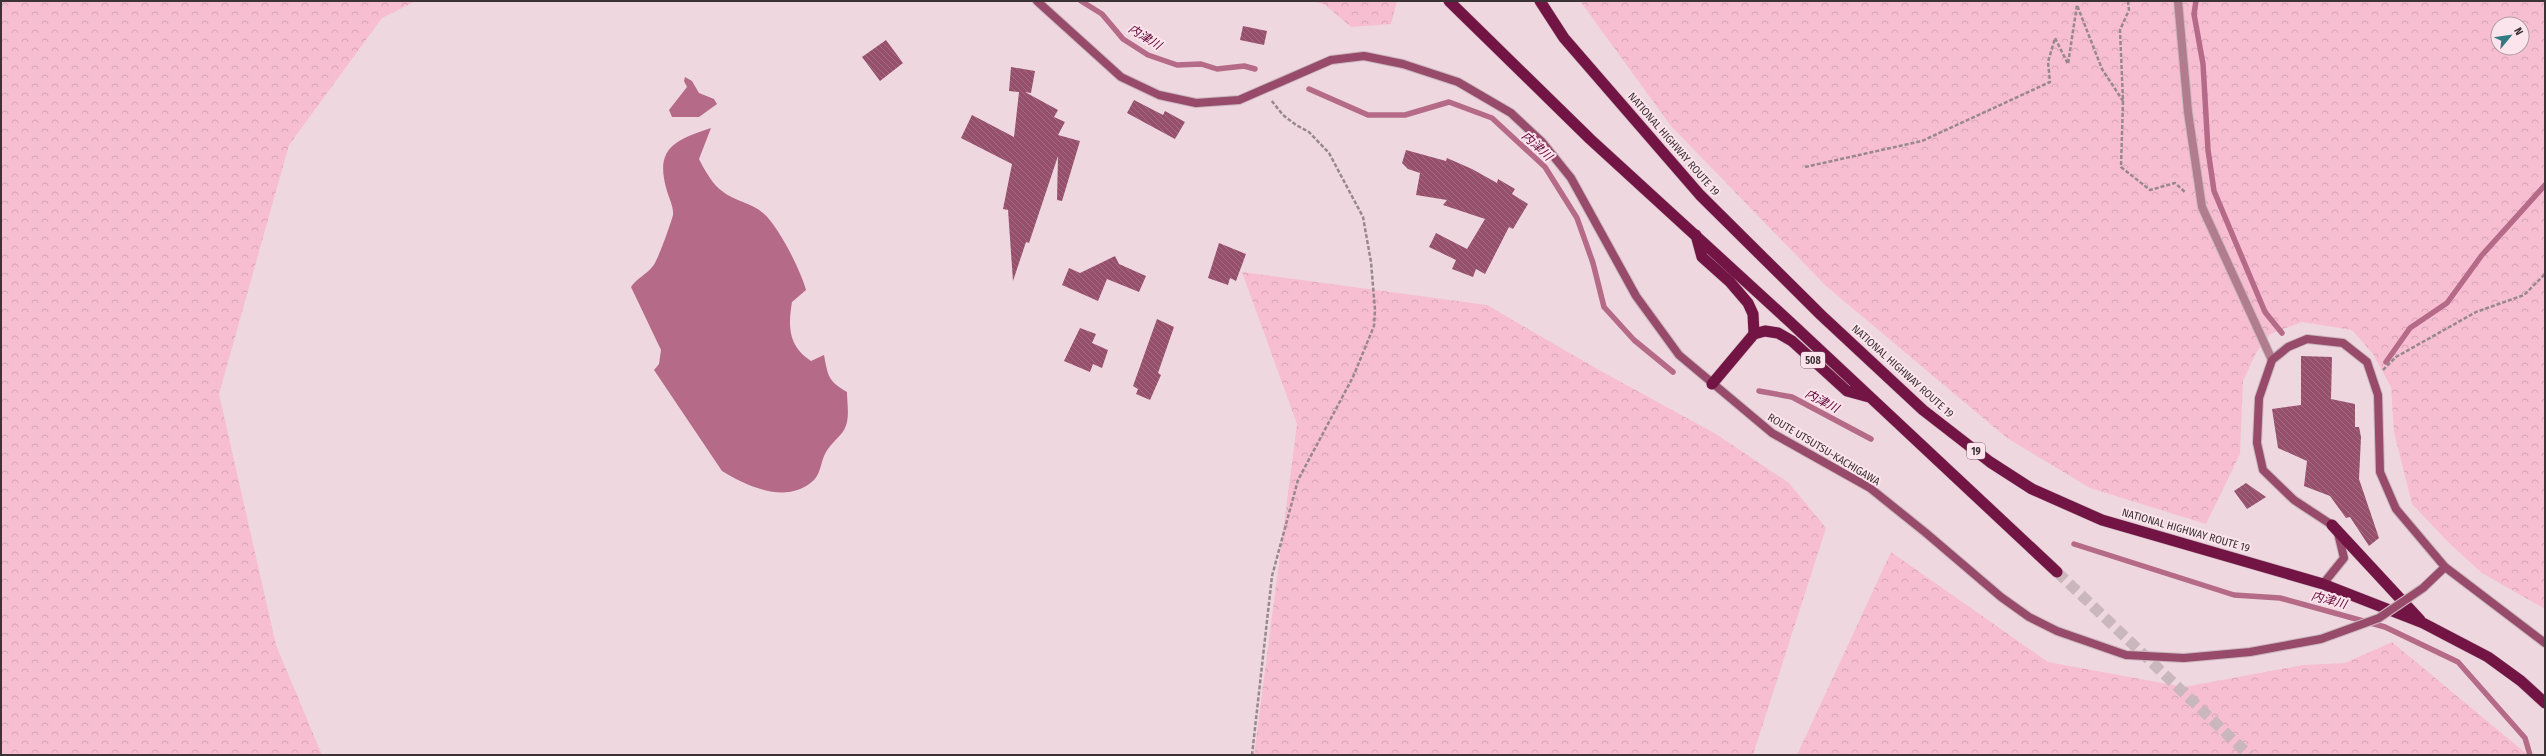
<svg xmlns="http://www.w3.org/2000/svg" width="2546" height="756" font-family="'Fira Sans Condensed','Noto Sans JP',sans-serif">
	<style>
		.forest { fill: url(#forest-crowns); fill-rule: evenodd }
		.water { fill: #b56b88 }
		.lines { fill: none; stroke-linecap: round; stroke-linejoin: round }
		.stream { stroke: #b56b88; stroke-width: 5.5 }
		.building { fill: url(#building-back-hatch) }
		.trunk-tunnel { stroke: #cab6bd; stroke-width: 11; stroke-dasharray: 11 5.5; stroke-linecap: butt }
		.minor-casing { stroke: #cab6bd; stroke-width: 10 }
		.secondary-casing { stroke: #cab6bd; stroke-width: 10 }
		.trunk-casing { stroke: #cab6bd; stroke-width: 12 }
		.path { stroke: #98888e; stroke-width: 2.5; stroke-dasharray: 4 2; stroke-linecap: butt }
		.minor { stroke: #b27c8f; stroke-width: 8 }
		.secondary { stroke: #974a69; stroke-width: 8 }
		.trunk { stroke: #721544; stroke-width: 11 }
		.secondary-bridge-casing { stroke: #cab6bd; stroke-width: 10; stroke-linecap: butt }
		.secondary-bridge { stroke: #974a69; stroke-width: 8 }
		.labels { text-anchor: middle; stroke-width: 4; stroke-linejoin: round; paint-order: stroke }
		.shield { fill: #fce4ec; stroke: #75676c; stroke-width: 1 }
		.shield-label { font-size: 10px; font-weight: bold; fill: #3b3235 }
		.street-label { font-size: 11px; fill: #3b3235; stroke: #fce4ec }
		.water-label { font-size: 12px; font-style: italic; fill: #5f0034; stroke: #fce4ec }
	</style>
	<defs>
		<pattern id="forest-crowns" width="20" height="18" patternUnits="userSpaceOnUse"><rect width="20" height="18" fill="#f7bed2"/><path d="M2 6a3 3 0 1 1 6 0M12 15a3 3 0 1 1 6 0" fill="none" stroke="#d5a4b5"/></pattern>
		<pattern id="building-back-hatch" width="6" height="6" patternUnits="userSpaceOnUse"><rect width="6" height="6" fill="#97506c"/><path d="M-1 5l2 2M0 0l6 6M5-1l2 2" fill="none" stroke="#a26c82"/></pattern>
	</defs>
	<rect width="100%" height="100%" fill="#eed7df"/>
	<!-- forest -->
	<path class="forest" d="M 1,1 L 416,1 L 382,18 L 289,145 L 219,394 L 276,645 L 322,755 L 1,755 Z
		M 1310,1 L 1397,1 L 1391,24 L 1351,27 L 1324,4 Z
		M 1580,1 L 2545,1 L 2545,609 L 2482,573 L 2449,543 L 2412,504 L 2394,432 L 2391,387 L 2373,354 L 2352,330 L 2302,322 L 2270,334 L 2256,353 L 2243,381 L 2240,454 L 2206,524 L 2090,488 L 2007,438 L 1826,286 L 1671,126 ZM 2498,24 L 2522,24 L 2522,48 L 2498,48 Z
		M 1242,272 L 1487,305 L 1599,370 L 1716,434 L 1789,483 L 1826,528 L 1753,755 L 1254,755 L 1297,424 Z
		M 1891,552 L 2048,662 L 2184,687 L 2303,665 L 2345,663 L 2392,642 L 2528,755 L 1797,755 Z"/>
	<!-- water -->
	<path class="water" d="M 685,77 L 692,81 L 699,93 L 714,99 L 717,104 L 699,117 L 672,117 L 669,110 L 687,87 L 684,81 Z
		M 711,128 L 699,159 C 704,169 713,185 722,191 C 734,201 752,203 763,213 C 778,225 801,271 806,290 L 792,302 C 788,326 788,346 811,361 L 824,355 C 828,376 828,381 847,392 C 847,405 851,422 842,433 C 837,439 830,445 826,452 C 821,460 821,473 814,480 C 788,505 748,487 722,471 L 654,370 L 659,364 L 661,350 L 631,287 C 637,278 647,274 653,266 C 658,260 671,223 673,215 C 674,208 669,198 667,191 C 654,148 675,140 711,128 Z"/>
	<g class="lines">
		<!-- stream -->
		<path class="stream" d="M 1081,1 L 1102,14 L 1123,39 L 1148,55 L 1177,65 L 1201,64 L 1217,69 L 1244,66 L 1255,69
			M 2196,1 L 2194,14 L 2203,64 L 2208,150 L 2214,191 L 2265,312 L 2282,333
			M 1309,89 L 1368,115 L 1405,115 L 1449,102 L 1492,118 L 1545,167 L 1577,218 L 1593,263 L 1604,307 L 1634,340 L 1673,372
			M 2386,362 L 2410,328 L 2447,303 L 2482,255 L 2545,185
			M 1759,391 L 1792,397 L 1871,439
			M 2074,544 L 2234,595 L 2280,598 L 2385,627 L 2458,662 L 2525,738 L 2530,755"/>
	</g>
	<!-- building -->
	<path class="building" d="M 1243,26 L 1267,31 L 1264,45 L 1240,40 Z
		M 886,40 L 903,63 L 880,81 L 862,57 Z
		M 1011,67 L 1035,71 L 1031,93 L 1025,92 L 1058,110 L 1054,117 L 1065,122 L 1058,135 L 1080,141 L 1062,201 L 1057,200 L 1058,156 L 1029,243 L 1026,242 L 1013,281 L 1008,210 L 1003,209 L 1012,164 L 961,138 L 972,115 L 1014,137 L 1019,92 L 1009,91 Z
		M 1134,100 L 1163,115 L 1165,111 L 1185,122 L 1175,139 L 1127,113 Z
		M 1406,150 L 1446,161 L 1447,158 L 1472,169 L 1497,183 L 1498,179 L 1515,189 L 1512,194 L 1528,204 L 1513,229 L 1509,227 L 1485,274 L 1476,269 L 1473,277 L 1452,269 L 1456,260 L 1429,247 L 1436,233 L 1467,249 L 1485,219 L 1443,205 L 1447,200 L 1416,195 L 1420,173 L 1408,169 L 1402,163 Z
		M 1219,243 L 1246,254 L 1236,281 L 1230,278 L 1228,285 L 1208,278 Z
		M 1115,256 L 1119,264 L 1146,276 L 1139,292 L 1107,279 L 1098,301 L 1062,285 L 1069,268 L 1080,273 Z
		M 1157,319 L 1174,327 L 1158,373 L 1161,375 L 1150,400 L 1136,394 L 1138,389 L 1133,386 Z
		M 1080,328 L 1096,334 L 1092,343 L 1108,350 L 1102,368 L 1093,364 L 1090,372 L 1064,361 Z
		M 2301,356 L 2332,357 L 2331,399 L 2355,404 L 2355,427 L 2359,427 L 2361,437 L 2359,479 L 2379,538 L 2369,546 L 2350,517 L 2346,518 L 2330,496 L 2304,486 L 2307,461 L 2278,448 L 2272,409 L 2301,405 Z
		M 2246,483 L 2266,497 L 2247,509 L 2234,491 Z"/>
	<g class="lines">
		<!-- trunk-tunnel -->
		<path class="trunk-tunnel" d="M 2057,572 L 2249,755"/>
		<defs>
			<path id="minor" d="M 2178,1 L 2188,112 L 2202,207 L 2272,360"/>
			<path id="secondary" d="M 1037,1 L 1121,77 L 1159,95 L 1196,103 L 1239,100 L 1331,60 L 1364,56 L 1403,64 L 1458,82 L 1511,113 L 1542,142 L 1571,178 L 1636,296 L 1679,355 L 1772,433 L 1870,488 L 1926,533 L 2001,597 L 2029,617 L 2057,631 L 2126,655 L 2184,658 L 2250,652 L 2321,639
				M 2323,584 L 2344,558 L 2338,533 L 2332,525 L 2294,500 L 2263,470 L 2257,443 L 2259,398 L 2272,360 L 2288,347 L 2307,339 L 2343,343 L 2367,362 L 2378,395 L 2380,472 L 2396,509 L 2445,567 L 2545,643
				M 2423,588 L 2445,567"/>
			<path id="trunk" d="M 1449,1 L 1590,139 L 1790,322 L 2057,572
				M 1540,1 L 1564,38 L 1700,195 L 1821,315 L 1923,410 L 1990,462 L 2032,489 L 2102,520 L 2323,584 L 2423,623 L 2488,657 L 2521,681 L 2545,703
				M 1696,235 L 1702,257 L 1730,282 L 1748,303 L 1753,314 L 1754,334 L 1712,384
				M 1754,334 L 1765,331 L 1778,333 L 1792,341 L 1847,391 L 1869,397
				M 2332,525 L 2420,620"/>
		</defs>
		<!-- minor casing -->
		<use href="#minor" class="minor-casing"/>
		<!-- secondary casing -->
		<use href="#secondary" class="secondary-casing"/>
		<!-- trunk casing -->
		<use href="#trunk" class="trunk-casing"/>
		<!-- path -->
		<path class="path" d="M 2128,1 L 2129,10 L 2120,30 L 2123,101 L 2121,167 L 2150,190 L 2175,183 L 2186,193
			M 1805,167 L 1922,141 L 2050,82 L 2048,62 L 2055,38 L 2068,64 L 2077,5 L 2102,69 L 2123,101
			M 2383,370 L 2396,357 L 2476,312 L 2524,295 L 2545,274
			M 1252,755 L 1272,576 L 1298,480 L 1353,377 L 1374,326 L 1375,310 L 1371,262 L 1363,217 L 1329,153 L 1309,132 L 1296,125 L 1283,115 L 1271,100"/>
		<!-- minor -->
		<use href="#minor" class="minor"/>
		<!-- secondary -->
		<use href="#secondary" class="secondary"/>
		<!-- trunk -->
		<use href="#trunk" class="trunk"/>
		<defs>
			<path id="secondary-bridge" d="M 2321,639 L 2379,618 L 2423,588"/>
		</defs>
		<!-- secondary-bridge casing -->
		<use href="#secondary-bridge" class="secondary-bridge-casing"/>
		<!-- secondary-bridge -->
		<use href="#secondary-bridge" class="secondary-bridge"/>
	</g>
	<g class="labels">
		<!-- shield labels -->
		<g class="shield">
			<rect x="1801" y="352" width="24" height="16" rx="3"/>
			<rect x="1967" y="443" width="18" height="16" rx="3"/>
		</g>
		<g class="shield-label">
			<text x="1813" y="364">508</text>
			<text x="1976" y="455">19</text>
		</g>
		<!-- street labels -->
		<g class="street-label">
			<text transform="translate(1674 144) rotate(49)" y="4">NATIONAL HIGHWAY ROUTE 19</text>
			<text transform="translate(1903 371) rotate(42)" y="4">NATIONAL HIGHWAY ROUTE 19</text>
			<text transform="translate(1824 449) rotate(31)" y="4">ROUTE UTSUTSU-KACHIGAWA</text>
			<text transform="translate(2186 530) rotate(16)" y="4">NATIONAL HIGHWAY ROUTE 19</text>
		</g>
		<!-- water labels -->
		<g class="water-label">
			<text transform="translate(1145 37) rotate(32)" y="4">内津川</text>
			<text transform="translate(1537 146) rotate(43)" y="4">内津川</text>
			<text transform="translate(1822 401) rotate(28)" y="4">内津川</text>
			<text transform="translate(2329 600) rotate(15)" y="4">内津川</text>
		</g>
	</g>
	<!-- border -->
	<rect width="2546" height="756" fill="none" stroke="#3b3235" stroke-width="4"/>
	<!-- north arrow -->
	<g transform="translate(2510 36) rotate(61)"><circle r="19" fill="#fce4ec" stroke="#af9da3"/>
	<path d="M0-3L7 15L0 10L-7 15Z" fill="#327a83"/>
	<text y="-6" font-size="11" font-weight="bold" text-anchor="middle" fill="#3b3235">N</text>
	</g>
</svg>
